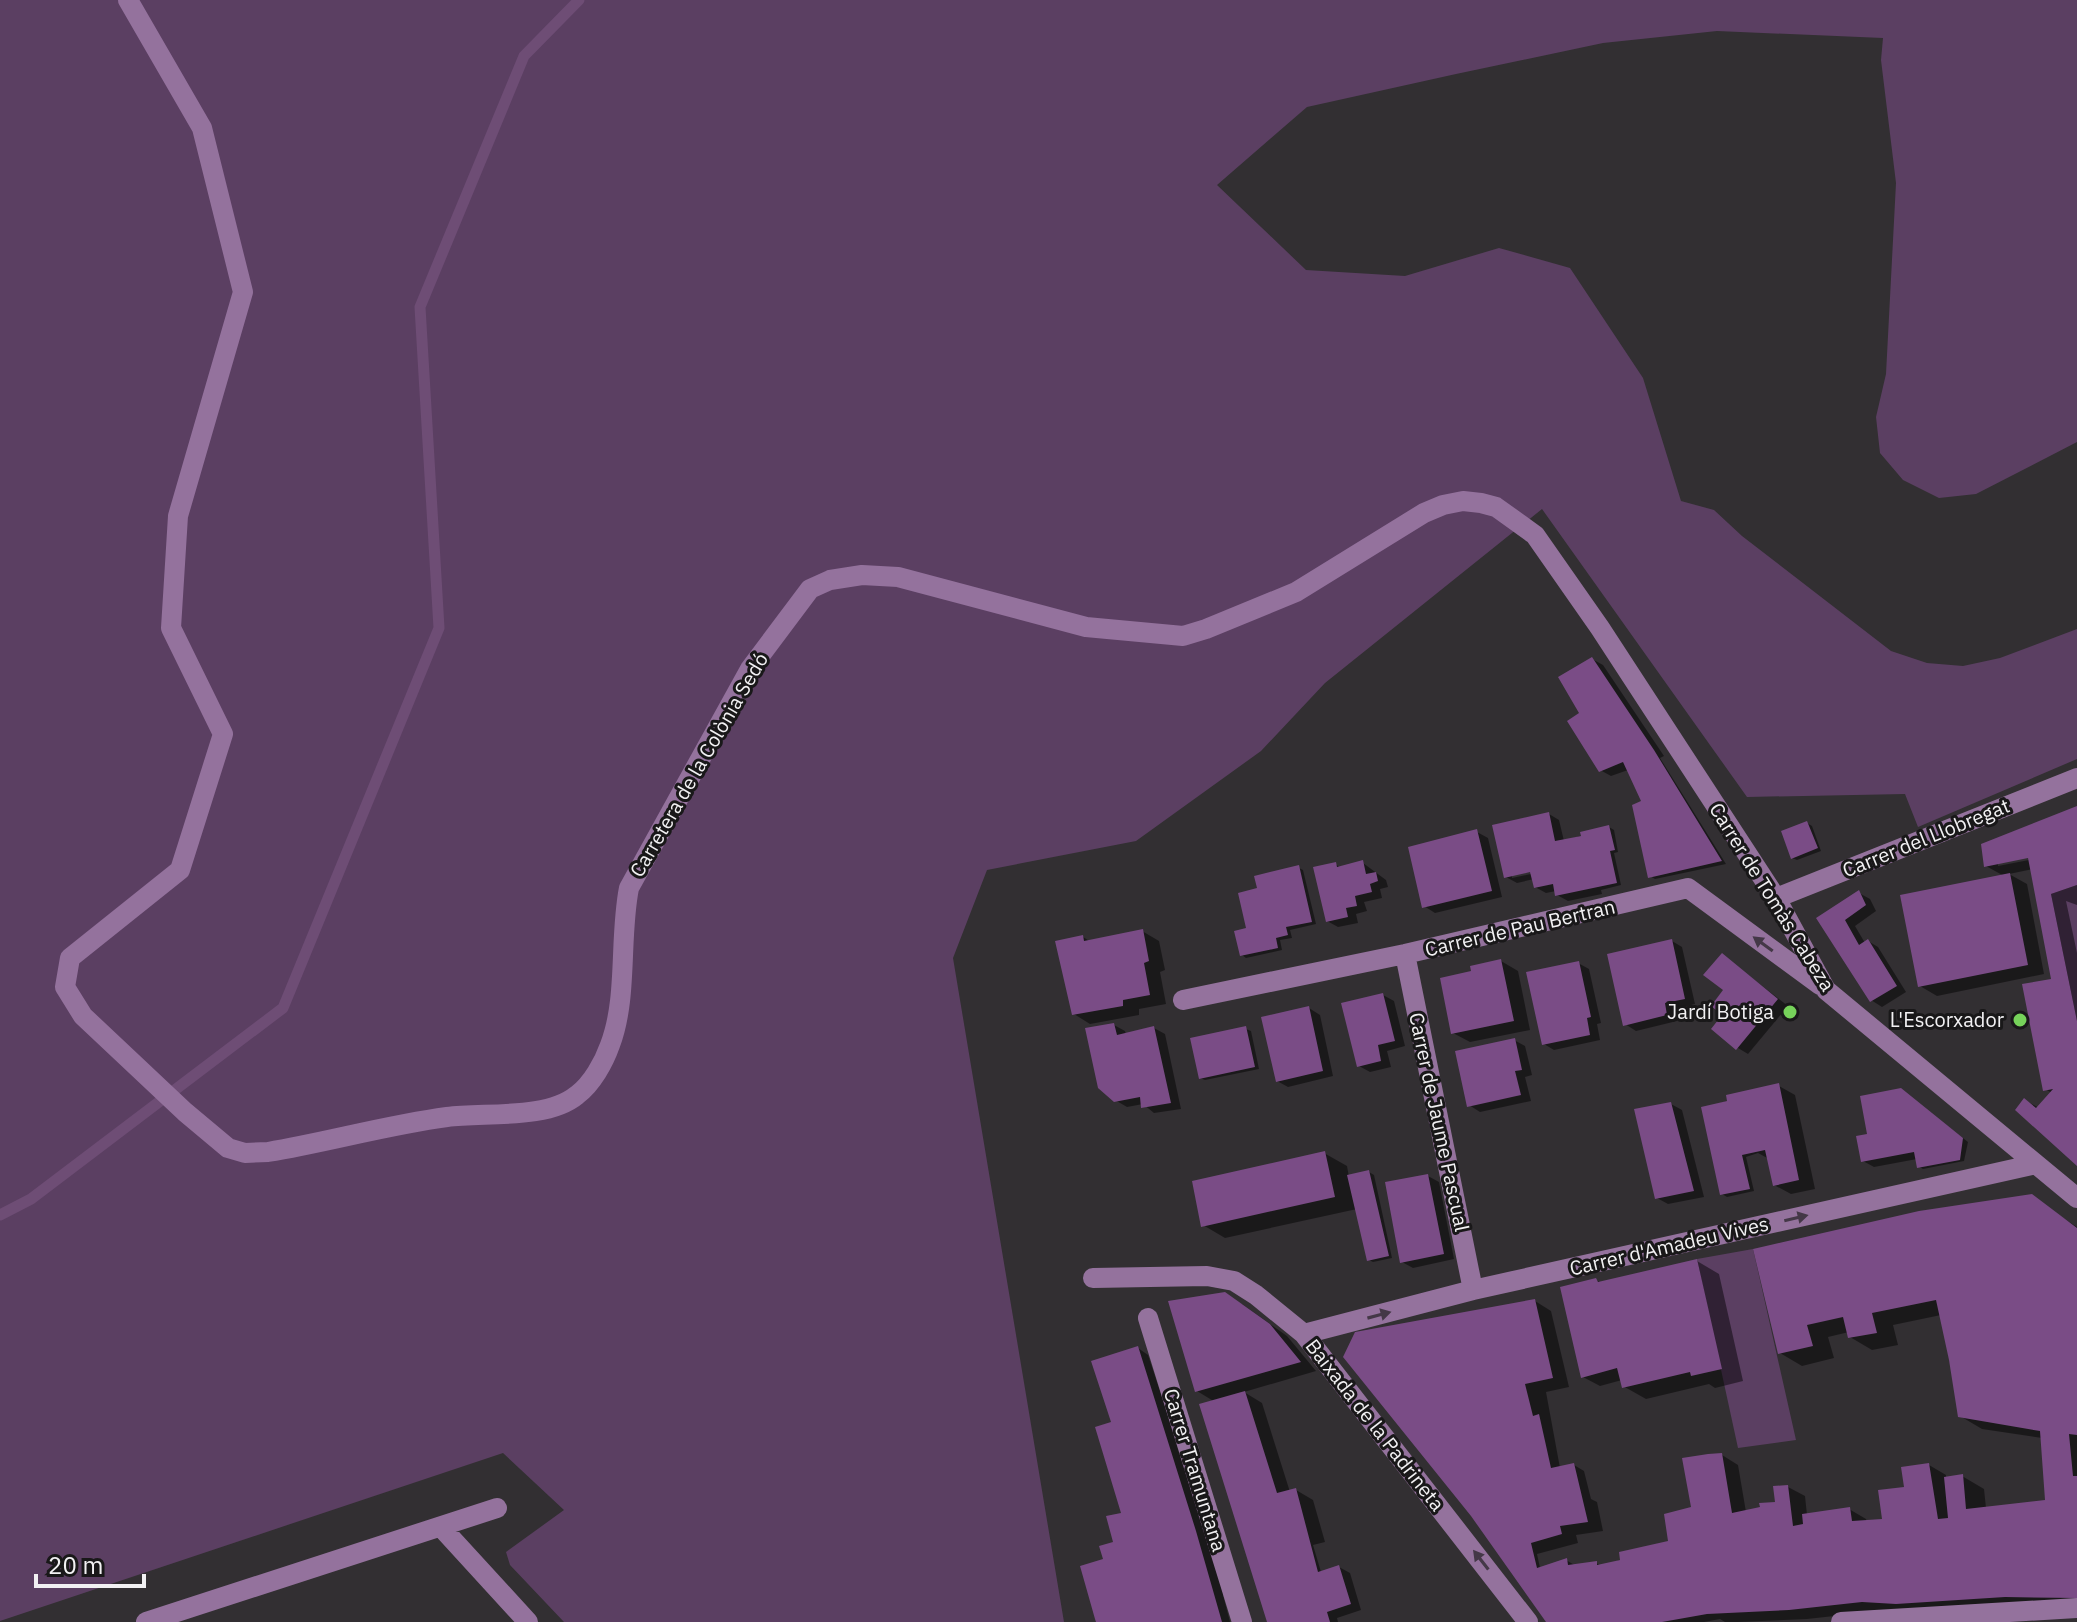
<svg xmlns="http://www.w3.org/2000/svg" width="2077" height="1622" font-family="'IBM Plex Sans',sans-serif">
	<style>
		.green { fill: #5b3f62 }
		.shadow { fill: #0007; fill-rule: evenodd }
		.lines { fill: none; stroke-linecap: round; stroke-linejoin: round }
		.stream { stroke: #6e4d75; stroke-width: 11 }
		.building { fill: #7a4c86 }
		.minor { stroke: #94729d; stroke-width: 20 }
		.oneway { fill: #443847 }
		.poi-dot { fill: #76d25a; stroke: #191819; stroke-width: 3 }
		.labels { text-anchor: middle; stroke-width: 6; stroke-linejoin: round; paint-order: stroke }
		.street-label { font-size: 20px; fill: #f2f1f3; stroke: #191819 }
		.poi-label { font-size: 20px; fill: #f2f1f3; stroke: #191819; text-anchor: end }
	</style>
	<rect width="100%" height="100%" fill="#322f32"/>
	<!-- green -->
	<path class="green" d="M 0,0 L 2077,0 L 2077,442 L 1976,494 L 1939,498 L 1903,480 L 1880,453 L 1876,417 L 1886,374 L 1896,183 L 1881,60 L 1883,38 L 1717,31 L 1603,43 L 1456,74 L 1307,107 L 1217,185 L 1306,270 L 1405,276 L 1499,248 L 1570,268 L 1643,378 L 1681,501 L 1714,510 L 1742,536 L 1891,651 L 1927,663 L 1963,666 L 2000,658 L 2077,629 L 2077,759 L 1918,827 L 1905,794 L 1747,797 L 1542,509 L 1325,683 L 1261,751 L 1136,841 L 987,870 L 953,958 L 1064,1622 L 564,1622 L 510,1565 L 506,1552 L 564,1510 L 503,1453 L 0,1621 Z
		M 2077,885 L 2077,1021 L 2051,894 Z
		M 1753,1249 L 1796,1440 L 1738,1448 L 1697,1259 Z"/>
	<!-- shadow -->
	<path class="shadow" d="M 1592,659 L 1603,665 L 1664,756 L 1660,758 L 1726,864 L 1655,879 L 1650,876 L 1644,802 L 1628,770 L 1611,776 L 1600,770 L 1582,714 Z
		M 2077,809 L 2077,905 L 2066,901 L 2077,953 L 2077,1163 L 2025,1100 L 2039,1108 L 2052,1093 L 2045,1089 L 2053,980 L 2033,869 L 2009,874 L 2027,884 L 2044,974 L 1937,996 L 1920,986 L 2004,876 L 1986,866 ZM 2038,854 L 2039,858 L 1998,866 L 1998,862 Z
		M 1549,814 L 1559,820 L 1564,841 L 1609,827 L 1614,830 L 1618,852 L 1614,853 L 1621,885 L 1601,890 L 1602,894 L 1568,901 L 1557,895 L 1556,891 L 1546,893 L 1535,887 L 1534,879 L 1517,883 L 1506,877 ZM 1539,868 L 1540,872 L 1512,878 L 1512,874 Z
		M 1807,823 L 1812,826 L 1821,851 L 1797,860 L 1792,858 Z
		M 1477,832 L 1488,838 L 1502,897 L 1435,913 L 1424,906 Z
		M 1363,863 L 1386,880 L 1388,887 L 1380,889 L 1382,898 L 1364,902 L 1367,911 L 1356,914 L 1358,923 L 1338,927 L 1327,921 L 1335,864 L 1341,868 Z
		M 1299,868 L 1303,870 L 1316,924 L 1290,930 L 1292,938 L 1280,940 L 1282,950 L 1246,958 L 1242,955 L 1259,890 Z
		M 1859,893 L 1870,899 L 1876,911 L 1855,926 L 1865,943 L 1868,941 L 1878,947 L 1906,992 L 1882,1007 L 1871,1000 L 1819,919 Z
		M 1142,931 L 1159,941 L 1165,970 L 1160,972 L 1166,1004 L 1139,1009 L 1139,1015 L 1090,1024 L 1074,1014 L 1083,937 L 1091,942 Z
		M 1672,941 L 1682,947 L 1695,1004 L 1675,1009 L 1677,1021 L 1636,1031 L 1625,1024 Z
		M 1722,955 L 1788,1006 L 1748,1054 L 1738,1048 L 1725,1015 Z
		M 1501,961 L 1518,971 L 1530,1030 L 1470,1042 L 1453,1033 L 1474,972 Z
		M 1578,963 L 1589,969 L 1601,1023 L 1597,1024 L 1600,1040 L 1554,1050 L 1544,1044 Z
		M 1383,995 L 1394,1001 L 1405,1046 L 1387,1051 L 1391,1067 L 1370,1072 L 1359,1066 Z
		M 1309,1008 L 1320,1015 L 1333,1076 L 1288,1087 L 1277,1081 Z
		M 1114,1025 L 1125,1031 L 1126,1035 L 1154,1028 L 1165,1034 L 1181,1109 L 1154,1113 L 1143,1104 L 1127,1107 L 1115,1100 Z
		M 1246,1029 L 1251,1031 L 1259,1069 L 1205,1080 L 1200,1078 Z
		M 1514,1040 L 1525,1046 L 1532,1075 L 1525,1077 L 1531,1101 L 1480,1112 L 1469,1105 Z
		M 1779,1086 L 1795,1095 L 1815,1189 L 1791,1194 L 1774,1185 L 1769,1159 L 1758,1153 L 1746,1157 L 1754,1191 L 1727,1197 L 1722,1194 L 1703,1108 Z
		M 1901,1090 L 1968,1142 L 1964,1161 L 1923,1169 L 1918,1166 L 1917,1159 L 1874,1167 L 1863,1161 L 1869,1135 Z
		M 1671,1104 L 1682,1110 L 1704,1197 L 1668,1204 L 1657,1198 Z
		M 1324,1153 L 1347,1166 L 1349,1177 L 1369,1172 L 1374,1175 L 1392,1258 L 1373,1262 L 1369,1260 L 1357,1209 L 1225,1238 L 1203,1225 Z
		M 1428,1176 L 1439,1182 L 1454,1259 L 1413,1268 L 1402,1262 Z
		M 2031,1197 L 2077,1227 L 2077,1609 L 1880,1611 L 1807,1619 L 1738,1622 L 1725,1622 L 1720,1619 L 1704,1622 L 1548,1622 L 1357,1333 L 1535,1301 L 1551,1311 L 1569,1387 L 1546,1392 L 1560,1468 L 1574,1465 L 1584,1471 L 1591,1499 L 1597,1502 L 1603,1531 L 1576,1535 L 1578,1543 L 1537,1554 L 1540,1568 L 1566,1560 L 1576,1566 L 1596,1563 L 1602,1566 L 1671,1543 L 1722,1455 L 1738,1465 L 1746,1512 L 1778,1504 L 1788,1487 L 1805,1496 L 1807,1515 L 1849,1509 L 1866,1519 L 1867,1522 L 1885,1521 L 1906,1489 L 1929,1465 L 1946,1475 L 1946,1479 L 1962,1476 L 1984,1489 L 1986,1508 L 2049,1504 L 2042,1438 L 1982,1429 L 1960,1416 L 1941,1315 L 1893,1325 L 1898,1345 L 1872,1350 L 1850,1337 L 1849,1332 L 1828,1337 L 1834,1358 L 1802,1366 L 1780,1353 L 1756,1250 Z
		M 1697,1261 L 1719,1274 L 1743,1381 L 1715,1388 L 1709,1384 L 1646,1399 L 1623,1386 L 1622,1380 L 1600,1386 L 1583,1377 L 1596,1280 L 1602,1283 Z
		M 1242,1304 L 1287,1336 L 1316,1371 L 1244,1392 L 1262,1403 L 1290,1492 L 1296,1490 L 1313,1500 L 1325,1542 L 1313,1545 L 1321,1572 L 1339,1567 L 1350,1573 L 1361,1610 L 1337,1618 L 1338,1622 L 1269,1622 L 1215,1402 L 1197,1391 Z
		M 1138,1348 L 1148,1355 L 1227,1594 L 1223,1595 L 1230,1622 L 1098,1622 L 1105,1561 L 1116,1544 L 1123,1515 L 1113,1423 Z"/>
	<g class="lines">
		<!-- stream -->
		<path class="stream" d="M 0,1215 L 31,1199 L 283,1008 L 439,628 L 420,307 L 524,56 L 579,0"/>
	</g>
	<!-- building -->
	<path class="building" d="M 1592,657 L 1654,750 L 1722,861 L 1648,878 L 1632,805 L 1641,801 L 1623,762 L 1599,772 L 1567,721 L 1579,713 L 1558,677 Z
		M 2077,806 L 2077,885 L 2051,894 L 2077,1021 L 2077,1166 L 2015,1110 L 2024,1098 L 2036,1108 L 2053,1089 L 2043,1091 L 2022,984 L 2051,979 L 2028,858 L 1984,867 L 1981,844 Z
		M 1549,812 L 1555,841 L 1581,836 L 1580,832 L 1609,825 L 1615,850 L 1610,851 L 1617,883 L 1555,896 L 1553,884 L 1534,888 L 1530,872 L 1504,878 L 1492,825 Z
		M 1807,821 L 1818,848 L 1791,859 L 1781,831 Z
		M 1477,829 L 1492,891 L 1422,908 L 1408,847 Z
		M 1363,860 L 1366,874 L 1376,872 L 1378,881 L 1370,884 L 1372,892 L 1355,896 L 1357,906 L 1346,908 L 1348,917 L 1326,922 L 1313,867 L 1336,862 L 1337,867 Z
		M 1299,865 L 1312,922 L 1286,927 L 1288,935 L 1276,938 L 1278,948 L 1240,956 L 1234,931 L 1246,928 L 1238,893 L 1257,888 L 1254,876 Z
		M 2010,873 L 2028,965 L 1918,987 L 1900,895 Z
		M 1859,890 L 1866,905 L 1845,920 L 1859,945 L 1868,939 L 1897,986 L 1870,1002 L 1816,918 Z
		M 1143,929 L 1149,961 L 1144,963 L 1150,995 L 1123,1000 L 1123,1006 L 1072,1015 L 1055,941 L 1083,935 L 1084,941 Z
		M 1672,939 L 1685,999 L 1665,1003 L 1667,1015 L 1623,1026 L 1607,954 Z
		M 1722,953 L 1778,999 L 1736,1050 L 1711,1029 L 1722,1015 L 1711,1006 L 1723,990 L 1703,975 Z
		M 1501,959 L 1514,1021 L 1451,1034 L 1440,978 L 1471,971 L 1470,966 Z
		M 1579,961 L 1591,1017 L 1587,1018 L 1590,1035 L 1542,1045 L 1526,972 Z
		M 1383,993 L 1395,1041 L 1378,1045 L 1381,1061 L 1357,1067 L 1341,1003 Z
		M 1309,1006 L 1323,1071 L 1276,1082 L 1261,1017 Z
		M 1114,1023 L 1117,1035 L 1154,1026 L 1171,1103 L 1141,1108 L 1140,1097 L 1114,1102 L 1098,1088 L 1085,1028 Z
		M 1246,1026 L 1255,1067 L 1199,1079 L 1190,1038 Z
		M 1515,1038 L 1522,1070 L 1515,1071 L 1521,1095 L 1467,1107 L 1455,1051 Z
		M 1779,1083 L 1799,1180 L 1773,1186 L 1765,1150 L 1742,1155 L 1750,1189 L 1720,1195 L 1701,1107 L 1727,1101 L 1726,1095 Z
		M 1901,1088 L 1963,1138 L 1960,1160 L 1917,1168 L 1914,1152 L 1861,1162 L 1856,1136 L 1867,1134 L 1860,1096 Z
		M 1671,1102 L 1694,1191 L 1655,1199 L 1634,1109 Z
		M 1325,1151 L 1335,1197 L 1201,1227 L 1192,1181 Z
		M 1369,1170 L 1389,1256 L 1367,1261 L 1347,1175 Z
		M 1428,1174 L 1444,1254 L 1400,1263 L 1385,1182 Z
		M 2032,1194 L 2077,1228 L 2077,1435 L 2069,1434 L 2073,1476 L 2077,1476 L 2077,1598 L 2005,1597 L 1896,1604 L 1862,1602 L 1789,1610 L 1707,1614 L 1662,1622 L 1546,1622 L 1471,1516 L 1343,1357 L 1355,1332 L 1535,1299 L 1553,1378 L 1525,1384 L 1533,1416 L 1539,1414 L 1551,1468 L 1574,1463 L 1588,1522 L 1560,1526 L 1562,1534 L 1531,1543 L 1537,1568 L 1567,1558 L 1568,1565 L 1597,1561 L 1597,1565 L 1620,1560 L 1619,1552 L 1668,1541 L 1664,1514 L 1691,1507 L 1682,1458 L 1708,1454 L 1722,1453 L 1732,1513 L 1760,1507 L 1759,1503 L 1775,1502 L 1773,1486 L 1788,1485 L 1793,1526 L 1803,1524 L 1802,1514 L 1850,1507 L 1852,1521 L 1882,1519 L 1878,1490 L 1904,1487 L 1901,1467 L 1929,1463 L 1938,1519 L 1948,1518 L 1944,1477 L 1963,1474 L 1966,1509 L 2045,1500 L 2040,1431 L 1958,1417 L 1949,1360 L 1936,1300 L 1872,1313 L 1877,1333 L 1848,1338 L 1843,1317 L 1807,1325 L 1813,1346 L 1778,1354 L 1753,1249 L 1919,1211 Z
		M 1697,1259 L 1722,1369 L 1691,1376 L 1690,1372 L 1622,1388 L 1617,1368 L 1581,1378 L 1560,1287 L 1596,1278 L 1598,1282 Z
		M 1225,1292 L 1270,1324 L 1301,1362 L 1195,1392 L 1168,1301 Z
		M 1138,1346 L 1196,1531 L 1222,1622 L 1096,1622 L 1095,1619 L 1080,1566 L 1103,1559 L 1099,1546 L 1113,1542 L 1106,1516 L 1121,1513 L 1095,1427 L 1111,1422 L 1091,1361 Z
		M 1245,1391 L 1277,1493 L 1296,1488 L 1318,1572 L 1339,1565 L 1351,1604 L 1327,1612 L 1330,1622 L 1267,1622 L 1199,1404 Z"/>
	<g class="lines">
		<!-- minor -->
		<path class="minor" d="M 128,0 L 202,128 L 243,292 L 178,516 L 171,628 L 223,734 L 180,870 L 70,958 L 65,987 L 83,1016 L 185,1112 L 228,1148 L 245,1153 L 268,1152 C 328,1142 387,1125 447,1117 C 485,1112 547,1120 577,1095 C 592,1084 604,1062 610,1045 C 628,998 619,938 629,888 L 750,669 L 810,589 L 830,580 L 862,575 L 898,577 L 1086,627 L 1183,636 L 1206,629 L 1296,592 L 1424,513 L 1443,505 L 1463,501 L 1481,503 L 1496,507 L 1535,535 L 1600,628 L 1776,898 L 1826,990 L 2077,1198
			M 1776,898 L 2077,778
			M 1405,954 L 1473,1290
			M 1183,1000 L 1405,954 L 1688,888 L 1820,985
			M 1093,1278 L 1207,1276 L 1234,1281 L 1256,1295 L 1304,1334 L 1528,1622
			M 1148,1318 L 1242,1622
			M 1304,1334 L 1473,1290 L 2036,1164
			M 441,1527 L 528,1622
			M 146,1622 L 497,1508
			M 1841,1622 L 2077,1608"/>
	</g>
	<!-- one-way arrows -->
	<defs><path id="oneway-solid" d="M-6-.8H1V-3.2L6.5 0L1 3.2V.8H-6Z" transform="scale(2)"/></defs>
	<g class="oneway">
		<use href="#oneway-solid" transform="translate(1763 944) rotate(-144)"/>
		<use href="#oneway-solid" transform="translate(1796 1218) rotate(-13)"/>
		<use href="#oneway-solid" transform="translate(1379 1315) rotate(-15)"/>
		<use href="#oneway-solid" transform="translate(1481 1560) rotate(-128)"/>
	</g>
	<!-- markers -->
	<g class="poi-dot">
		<circle cx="1790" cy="1012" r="8"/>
		<circle cx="2020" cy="1020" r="8"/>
	</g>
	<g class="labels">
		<!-- street labels -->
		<g class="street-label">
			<text transform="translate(699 765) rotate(-60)" y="7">Carretera de la Colònia Sedó</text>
			<text transform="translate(1926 838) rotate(-22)" y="7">Carrer del Llobregat</text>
			<text transform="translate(1772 897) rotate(58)" y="7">Carrer de Tomàs Cabeza</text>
			<text transform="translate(1520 928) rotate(-13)" y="7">Carrer de Pau Bertran</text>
			<text transform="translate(1439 1122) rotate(78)" y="7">Carrer de Jaume Pascual</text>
			<text transform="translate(1669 1246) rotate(-13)" y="7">Carrer d'Amadeu Vives</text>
			<text transform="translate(1375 1425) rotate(52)" y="7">Baixada de la Padrineta</text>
			<text transform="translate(1195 1470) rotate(73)" y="7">Carrer Tramuntana</text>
		</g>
		<!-- poi labels -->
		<g class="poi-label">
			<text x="1774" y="1019">Jardí Botiga</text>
			<text x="2004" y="1027">L'Escorxador</text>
		</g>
	</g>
	<!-- scale -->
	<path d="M36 1574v12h108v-12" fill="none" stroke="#f2f1f3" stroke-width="4"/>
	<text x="48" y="1574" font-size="24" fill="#f2f1f3" stroke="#191819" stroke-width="6" paint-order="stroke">20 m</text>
</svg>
